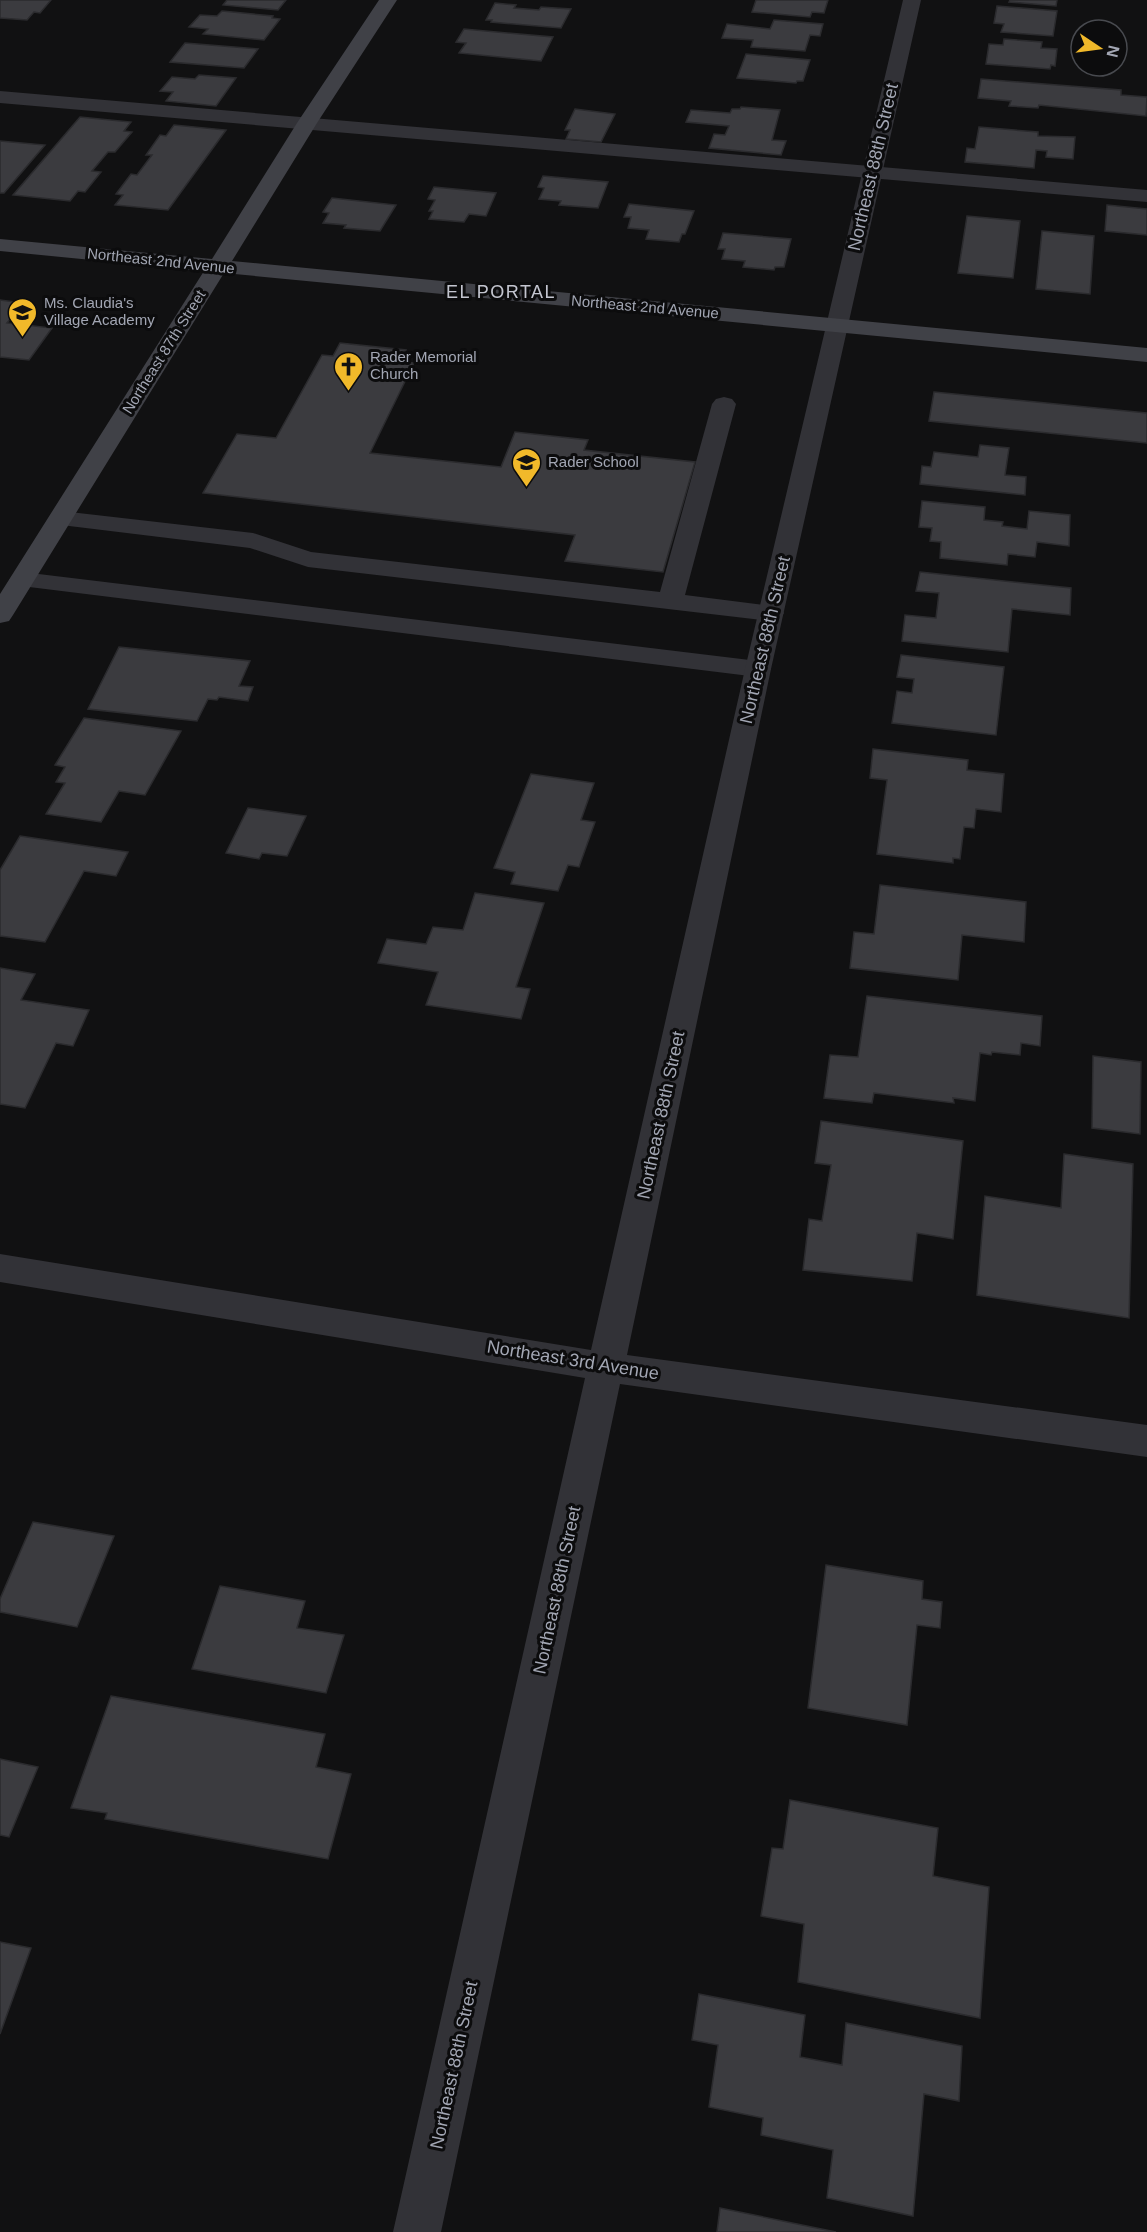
<svg xmlns="http://www.w3.org/2000/svg" width="1147" height="2232" font-family="Helvetica,sans-serif">
	<style>
		.building { fill: #3b3b3f; stroke: #2b2b2e; stroke-width: 1.5 }
		.lines { fill: none; stroke-linecap: round; stroke-linejoin: round }
		.lane { fill: #323237; fill-rule: evenodd }
		.street { fill: #323237; fill-rule: evenodd }
		.secondary { fill: #404147; fill-rule: evenodd }
		.labels { text-anchor: middle; stroke-width: 6; stroke-linejoin: round; paint-order: stroke }
		.far-street-label { font-size: 15px; fill: #a2a6b3; stroke: #0c0c0d }
		.far-poi-label { font-size: 15px; fill: #a2a6b3; stroke: #0c0c0d; text-anchor: start }
		.street-label { font-size: 18px; fill: #a2a6b3; stroke: #0c0c0d }
		.far-quarter-label { font-size: 18px; letter-spacing: 1.5px; fill: #c3c5cf; stroke: #0c0c0d }
	</style>
	<rect width="100%" height="100%" fill="#111112"/>
	<!-- building -->
	<path class="building" d="M 0,0 L 51,0 L 40,13 L 34,12 L 27,20 L 0,18 Z
		M 227,0 L 286,0 L 278,10 L 223,5 Z
		M 756,0 L 828,0 L 824,13 L 812,12 L 810,17 L 752,12 Z
		M 1010,0 L 1057,0 L 1056,6 L 1009,2 Z
		M 495,3 L 516,5 L 514,8 L 539,10 L 541,7 L 571,9 L 561,28 L 491,22 L 492,20 L 486,20 Z
		M 997,6 L 1057,11 L 1053,36 L 1001,32 L 1004,24 L 994,23 Z
		M 222,11 L 273,16 L 272,18 L 280,19 L 264,40 L 203,34 L 208,29 L 189,27 L 200,15 L 217,16 Z
		M 774,20 L 823,24 L 820,36 L 810,35 L 805,51 L 751,47 L 753,40 L 722,38 L 727,24 L 770,29 Z
		M 464,29 L 553,37 L 541,61 L 459,53 L 466,43 L 456,42 Z
		M 1004,39 L 1042,42 L 1041,48 L 1057,49 L 1055,66 L 1051,65 L 1050,69 L 986,64 L 989,44 L 1003,45 Z
		M 185,43 L 258,49 L 244,68 L 170,62 Z
		M 746,54 L 810,60 L 803,81 L 797,81 L 796,83 L 737,78 Z
		M 199,75 L 236,78 L 216,106 L 166,101 L 173,92 L 160,91 L 172,77 L 195,79 Z
		M 981,79 L 1121,90 L 1121,95 L 1147,97 L 1146,116 L 1039,105 L 1038,108 L 1009,106 L 1011,101 L 978,98 Z
		M 741,107 L 780,110 L 772,140 L 786,141 L 781,155 L 709,148 L 714,134 L 725,135 L 729,126 L 686,122 L 691,110 L 730,113 L 732,109 L 740,109 Z
		M 575,109 L 615,114 L 601,142 L 566,139 L 570,130 L 565,130 Z
		M 80,117 L 131,122 L 124,131 L 132,132 L 115,152 L 108,152 L 92,171 L 101,172 L 85,192 L 78,191 L 70,201 L 13,195 Z
		M 174,125 L 226,130 L 168,210 L 115,205 L 123,195 L 116,194 L 131,174 L 137,175 L 152,155 L 146,155 L 160,135 L 166,136 Z
		M 979,127 L 1038,132 L 1038,136 L 1075,137 L 1073,159 L 1046,157 L 1047,151 L 1036,150 L 1034,168 L 965,162 L 967,148 L 975,149 Z
		M 0,141 L 45,145 L 4,193 L 0,193 Z
		M 543,176 L 608,182 L 598,208 L 559,205 L 561,201 L 539,199 L 544,188 L 538,187 Z
		M 434,187 L 496,193 L 486,216 L 469,214 L 464,222 L 429,219 L 433,211 L 429,211 L 435,200 L 428,199 Z
		M 332,198 L 396,205 L 380,231 L 344,228 L 346,225 L 323,223 L 329,213 L 323,212 Z
		M 629,204 L 694,211 L 685,234 L 682,234 L 679,242 L 646,239 L 649,230 L 628,228 L 631,217 L 624,217 Z
		M 1107,205 L 1147,209 L 1147,235 L 1105,231 Z
		M 967,216 L 1020,221 L 1013,278 L 958,273 Z
		M 1042,231 L 1094,236 L 1090,294 L 1036,289 Z
		M 723,233 L 791,239 L 784,267 L 775,267 L 774,270 L 743,267 L 745,261 L 722,259 L 725,249 L 718,249 Z
		M 0,300 L 23,303 L 7,323 L 52,328 L 29,360 L 0,357 Z
		M 340,343 L 406,350 L 401,362 L 414,363 L 370,453 L 501,467 L 515,432 L 588,440 L 584,450 L 695,462 L 663,572 L 565,561 L 575,535 L 203,493 L 237,434 L 276,438 L 322,355 L 333,356 Z
		M 934,392 L 1147,413 L 1147,443 L 929,421 Z
		M 980,445 L 1009,448 L 1005,475 L 1026,477 L 1025,495 L 920,484 L 922,466 L 931,467 L 934,452 L 978,457 Z
		M 922,501 L 985,507 L 984,520 L 1003,522 L 1002,526 L 1027,529 L 1029,511 L 1070,515 L 1069,546 L 1037,542 L 1035,557 L 1008,554 L 1007,565 L 940,558 L 941,542 L 930,541 L 932,528 L 919,527 Z
		M 920,572 L 1071,588 L 1070,615 L 1012,609 L 1008,652 L 902,641 L 905,615 L 936,618 L 939,593 L 916,591 Z
		M 119,647 L 250,661 L 239,686 L 253,687 L 248,701 L 219,697 L 217,700 L 208,699 L 197,721 L 88,709 Z
		M 901,655 L 1004,667 L 996,735 L 892,723 L 897,691 L 912,693 L 914,679 L 897,677 Z
		M 84,718 L 181,731 L 145,795 L 119,791 L 101,822 L 46,814 L 65,783 L 56,782 L 65,767 L 55,765 Z
		M 873,749 L 968,760 L 967,770 L 1004,774 L 1001,812 L 976,809 L 974,828 L 964,827 L 960,859 L 953,858 L 953,863 L 877,854 L 887,780 L 870,778 Z
		M 531,774 L 594,783 L 581,820 L 595,822 L 579,867 L 568,865 L 558,891 L 511,884 L 515,872 L 494,868 Z
		M 248,808 L 306,816 L 287,856 L 262,853 L 259,859 L 226,853 Z
		M 20,836 L 128,852 L 116,876 L 84,871 L 45,942 L 0,936 L 0,870 Z
		M 880,885 L 1026,902 L 1024,942 L 962,935 L 958,980 L 850,968 L 854,932 L 874,934 Z
		M 475,893 L 544,903 L 516,987 L 530,989 L 521,1019 L 426,1005 L 438,972 L 378,963 L 387,939 L 426,944 L 433,927 L 463,930 Z
		M 0,968 L 35,974 L 21,1000 L 89,1010 L 73,1046 L 56,1043 L 25,1108 L 0,1104 Z
		M 867,996 L 1042,1016 L 1040,1046 L 1021,1043 L 1020,1055 L 992,1052 L 991,1055 L 980,1053 L 975,1101 L 953,1098 L 954,1103 L 874,1093 L 872,1103 L 824,1098 L 830,1055 L 858,1057 Z
		M 1093,1056 L 1141,1062 L 1140,1134 L 1092,1128 Z
		M 821,1121 L 963,1141 L 953,1239 L 917,1233 L 912,1281 L 803,1270 L 809,1219 L 822,1221 L 831,1165 L 815,1163 Z
		M 1064,1154 L 1133,1164 L 1129,1318 L 977,1295 L 985,1196 L 1061,1208 Z
		M 33,1522 L 114,1536 L 77,1627 L 0,1612 L 0,1599 Z
		M 826,1565 L 923,1581 L 922,1599 L 942,1602 L 940,1628 L 917,1625 L 907,1725 L 808,1708 Z
		M 220,1586 L 305,1601 L 297,1628 L 344,1635 L 326,1693 L 192,1669 Z
		M 111,1696 L 325,1734 L 316,1767 L 351,1774 L 328,1859 L 105,1819 L 107,1813 L 71,1808 Z
		M 0,1759 L 38,1767 L 9,1837 L 0,1835 Z
		M 790,1800 L 938,1828 L 933,1876 L 989,1887 L 980,2018 L 798,1982 L 804,1924 L 761,1916 L 772,1848 L 783,1849 Z
		M 0,1942 L 31,1948 L 0,2034 Z
		M 699,1994 L 805,2015 L 800,2057 L 842,2065 L 846,2023 L 962,2046 L 959,2101 L 924,2094 L 913,2216 L 827,2198 L 833,2150 L 761,2135 L 763,2118 L 709,2107 L 718,2045 L 692,2040 Z
		M 720,2208 L 836,2232 L 717,2232 Z"/>
	<g class="lines">
		<!-- lane -->
		<path class="lane" d="M 0,91 L 1147,190 L 1147,202 L 0,103 Z
			M 724,397 L 732,399 L 736,404 L 685,595 L 780,607 L 784,613 L 780,619 L 771,621 L 308,567 L 250,548 L 61,525 L 52,523 L 49,518 L 52,513 L 61,511 L 253,533 L 311,552 L 660,592 L 712,404 L 716,399 Z
			M 22,572 L 758,661 L 767,663 L 771,669 L 767,675 L 758,677 L 13,585 L 9,580 L 13,575 Z"/>
		<!-- street -->
		<path class="street" d="M 903,0 L 921,0 L 771,669 L 627,1355 L 1147,1425 L 1147,1457 L 620,1384 L 441,2232 L 393,2232 L 585,1378 L 0,1282 L 0,1254 L 591,1350 L 745,669 Z"/>
		<!-- secondary -->
		<path class="secondary" d="M 379,0 L 397,0 L 317,123 L 232,261 L 1147,348 L 1147,362 L 224,273 L 13,615 L 9,621 L 0,623 L 0,594 L 204,271 L 0,251 L 0,239 L 212,259 L 297,123 Z"/>
	</g>
	<!-- icons -->
	<defs>
		<symbol id="school-pin" viewBox="-11 -11 22 30"><path d="M0 17L-7.5 6A9.5 9.5 0 1 1 7.5 6Z" fill="#f1b92a" stroke="#0c0c0d"/><path d="M0-5L7-2L0 1L-7-2ZM-4 1L0 2.5L4 1V4Q0 6-4 4Z" fill="#111"/></symbol>
		<symbol id="church-pin" viewBox="-11 -11 22 30"><path d="M0 17L-7.5 6A9.5 9.5 0 1 1 7.5 6Z" fill="#f1b92a" stroke="#0c0c0d"/><path d="M-1.2-6h2.4v3.5h3.3v2.4h-3.3V6h-2.4V-.1h-3.3v-2.4h3.3Z" fill="#111"/></symbol>
	</defs>
	<g fill-rule="evenodd">
		<use href="#school-pin" x="6" y="296" width="33" height="45"/>
		<use href="#church-pin" x="332" y="350" width="33" height="45"/>
		<use href="#school-pin" x="510" y="446" width="33" height="45"/>
	</g>
	<g class="labels">
		<!-- far-street labels -->
		<g class="far-street-label">
			<text transform="translate(161 261) rotate(6)" y="5">Northeast 2nd Avenue</text>
			<text transform="translate(645 307) rotate(5)" y="5">Northeast 2nd Avenue</text>
			<text transform="translate(164 352) rotate(-58)" y="5">Northeast 87th Street</text>
		</g>
		<!-- far-poi labels -->
		<g class="far-poi-label">
			<text x="44" y="308">Ms. Claudia's<tspan x="44" dy="17">Village Academy</tspan></text>
			<text x="370" y="362">Rader Memorial<tspan x="370" dy="17">Church</tspan></text>
			<text x="548" y="467">Rader School</text>
		</g>
		<!-- street labels -->
		<g class="street-label">
			<text transform="translate(873 167) rotate(-77)" y="6">Northeast 88th Street</text>
			<text transform="translate(765 640) rotate(-77)" y="6">Northeast 88th Street</text>
			<text transform="translate(661 1115) rotate(-78)" y="6">Northeast 88th Street</text>
			<text transform="translate(573 1360) rotate(9)" y="6">Northeast 3rd Avenue</text>
			<text transform="translate(557 1590) rotate(-78)" y="6">Northeast 88th Street</text>
			<text transform="translate(454 2065) rotate(-78)" y="6">Northeast 88th Street</text>
		</g>
		<!-- far-quarter labels -->
		<g class="far-quarter-label">
			<text x="501" y="298">EL PORTAL</text>
		</g>
	</g>
	<!-- north arrow -->
	<g transform="translate(1099 48) rotate(103)"><circle r="28" fill="#0c0c0d" stroke="#484a4f" stroke-width="1.5"/>
	<path d="M0-4.5L10 22L0 15L-10 22Z" fill="#f1b92a"/>
	<text y="-9" font-size="16" font-weight="bold" text-anchor="middle" fill="#a2a6b3">N</text>
	</g>
</svg>
